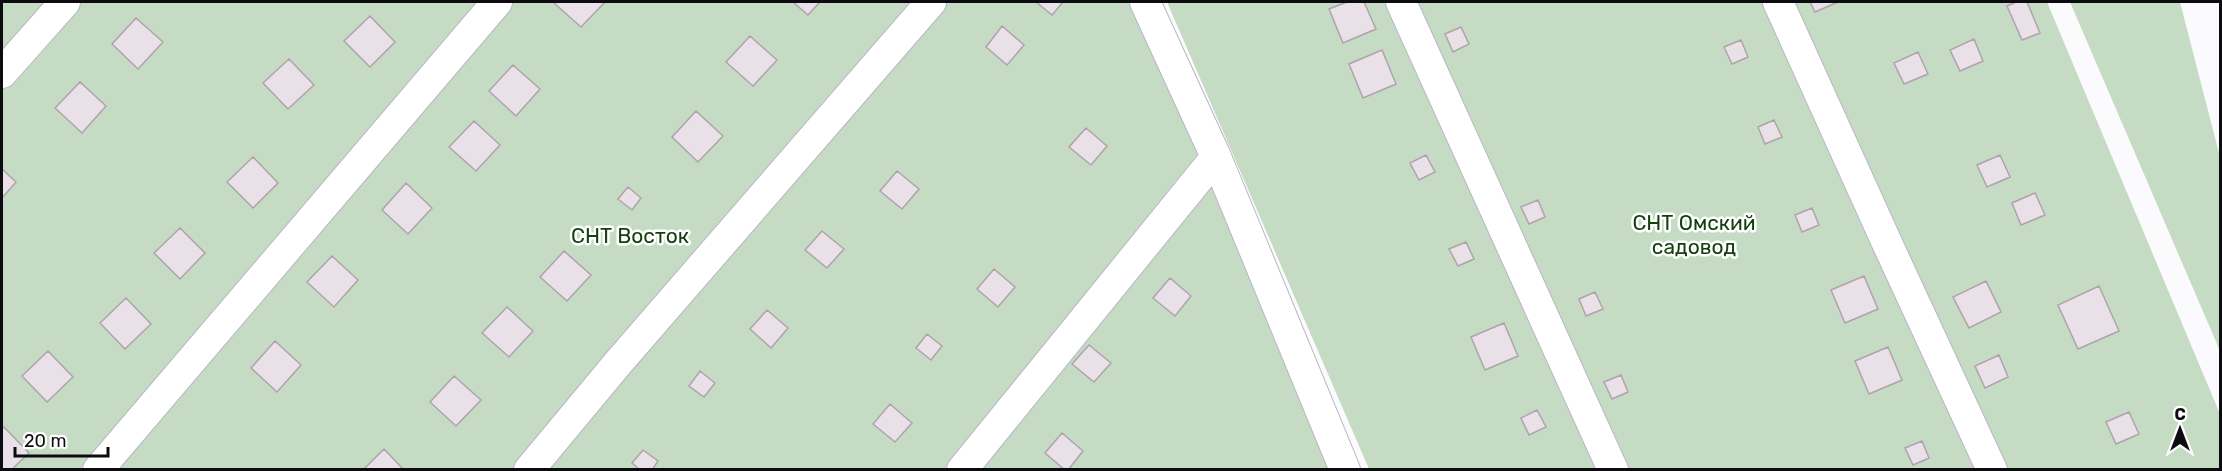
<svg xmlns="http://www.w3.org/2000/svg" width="2222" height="471" font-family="Rubik,sans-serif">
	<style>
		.green { fill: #c6dbc3 }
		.building { fill: #eae0e8; stroke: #ada4ab; stroke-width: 1.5 }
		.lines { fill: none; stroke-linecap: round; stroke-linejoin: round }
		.minor-casing { stroke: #b7b7c2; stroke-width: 32 }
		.minor { stroke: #fff; stroke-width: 30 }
		.labels { text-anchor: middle; stroke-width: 5; stroke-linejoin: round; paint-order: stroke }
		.park-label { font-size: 21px; fill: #13410d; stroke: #fff }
	</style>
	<rect width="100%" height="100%" fill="#fbfbfd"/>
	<!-- green -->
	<path class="green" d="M 2,2 L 1161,2 L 1358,469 L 2,469 Z
		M 1167,2 L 2047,2 L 2220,414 L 2220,469 L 1369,469 Z
		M 2070,2 L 2180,2 L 2220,157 L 2220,351 Z"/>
	<!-- building -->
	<path class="building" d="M 556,2 L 605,2 L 581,27 L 554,3 Z
		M 793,2 L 820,2 L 808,15 Z
		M 1036,2 L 1063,2 L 1052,15 Z
		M 1347,2 L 1364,2 L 1376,29 L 1343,43 L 1329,9 Z
		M 1810,2 L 1838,2 L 1815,12 Z
		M 2016,2 L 2027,2 L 2040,33 L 2022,40 L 2007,6 Z
		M 370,16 L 395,42 L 370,67 L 344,41 Z
		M 136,18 L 163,42 L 138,69 L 112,44 Z
		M 1002,26 L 1024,45 L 1007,65 L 986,47 Z
		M 1461,27 L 1469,44 L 1453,52 L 1445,34 Z
		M 750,36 L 777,60 L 753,86 L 726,62 Z
		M 1974,39 L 1983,61 L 1960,71 L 1950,50 Z
		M 1741,40 L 1748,57 L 1732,64 L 1724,47 Z
		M 1382,50 L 1396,84 L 1363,98 L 1349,64 Z
		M 1918,52 L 1928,74 L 1904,84 L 1894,63 Z
		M 289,59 L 314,85 L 288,109 L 263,83 Z
		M 513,65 L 540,89 L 516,116 L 489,91 Z
		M 80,82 L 106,106 L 82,133 L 55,108 Z
		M 696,111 L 723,136 L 698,162 L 672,137 Z
		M 1774,120 L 1782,137 L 1765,144 L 1758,127 Z
		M 474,121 L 500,145 L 476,171 L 449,147 Z
		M 1086,128 L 1107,146 L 1091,165 L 1069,147 Z
		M 1426,155 L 1435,172 L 1419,180 L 1410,163 Z
		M 2000,155 L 2010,177 L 1987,187 L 1977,165 Z
		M 253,157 L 278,183 L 253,208 L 227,182 Z
		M 2,169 L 16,182 L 2,198 Z
		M 897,171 L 919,189 L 902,209 L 880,191 Z
		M 406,183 L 432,208 L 408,234 L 382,210 Z
		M 628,187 L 641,198 L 632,210 L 618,199 Z
		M 2035,193 L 2045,215 L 2021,225 L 2012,203 Z
		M 1538,200 L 1545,217 L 1529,224 L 1521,207 Z
		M 1812,208 L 1819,225 L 1802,232 L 1795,215 Z
		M 180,228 L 205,253 L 180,279 L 154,253 Z
		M 822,231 L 844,249 L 827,268 L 805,250 Z
		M 1466,242 L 1474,259 L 1458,266 L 1449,249 Z
		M 564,251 L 591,275 L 567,301 L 540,277 Z
		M 332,256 L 358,280 L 334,307 L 307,282 Z
		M 994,269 L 1015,287 L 998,307 L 977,289 Z
		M 1864,276 L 1878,309 L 1845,323 L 1831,290 Z
		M 1170,278 L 1191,296 L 1175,316 L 1153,298 Z
		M 1986,281 L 2001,312 L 1969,328 L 1953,297 Z
		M 2099,286 L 2119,331 L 2078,349 L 2058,305 Z
		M 1595,292 L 1603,309 L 1586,316 L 1579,299 Z
		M 126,298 L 151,324 L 125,349 L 100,323 Z
		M 507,307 L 533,331 L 509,357 L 482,333 Z
		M 767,310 L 788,328 L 771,348 L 750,329 Z
		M 1504,323 L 1518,356 L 1485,370 L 1471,337 Z
		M 927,334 L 942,346 L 931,360 L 916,348 Z
		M 275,341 L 301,365 L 277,392 L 251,368 Z
		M 1089,345 L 1111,363 L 1094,382 L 1072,364 Z
		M 1888,347 L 1902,380 L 1869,394 L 1855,361 Z
		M 48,351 L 73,377 L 47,402 L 22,376 Z
		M 1999,355 L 2008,377 L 1985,388 L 1975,366 Z
		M 700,371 L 715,383 L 704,397 L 689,386 Z
		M 1621,375 L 1628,392 L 1612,399 L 1604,382 Z
		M 454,376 L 481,400 L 456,426 L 430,402 Z
		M 890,404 L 912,423 L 895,442 L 873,424 Z
		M 1537,410 L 1546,427 L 1529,435 L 1521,418 Z
		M 2129,412 L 2139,434 L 2116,444 L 2106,422 Z
		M 4,427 L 29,453 L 11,470 L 2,470 L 2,429 Z
		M 1062,433 L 1083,451 L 1068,470 L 1065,470 L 1045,453 Z
		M 1922,441 L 1929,458 L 1913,465 L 1905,448 Z
		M 384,449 L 404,470 L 363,470 Z
		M 643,450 L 658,461 L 652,470 L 640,470 L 632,463 Z"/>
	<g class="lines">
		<defs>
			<path id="minor" d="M 1145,2 L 1216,157 L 1345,470
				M 1401,2 L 1613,470
				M 1778,2 L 1887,243 L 1992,470
				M 2,73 L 65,2
				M 98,470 L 497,2
				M 529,470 L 618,363 L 931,2
				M 962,470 L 1216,157"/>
		</defs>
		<!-- minor casing -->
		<use href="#minor" class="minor-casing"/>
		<!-- minor -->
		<use href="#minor" class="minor"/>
	</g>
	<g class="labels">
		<!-- park labels -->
		<g class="park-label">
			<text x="1694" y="230">СНТ Омский<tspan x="1694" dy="24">садовод</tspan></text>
			<text x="630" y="243">СНТ Восток</text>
		</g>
	</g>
	<!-- border -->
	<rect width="2222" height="471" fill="none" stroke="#0c0c10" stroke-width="6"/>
	<!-- north arrow -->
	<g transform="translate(2180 429)" stroke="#ffffff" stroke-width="4.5" paint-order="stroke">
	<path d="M0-4.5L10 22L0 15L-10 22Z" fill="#0c0c10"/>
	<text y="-9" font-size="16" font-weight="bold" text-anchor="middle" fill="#0c0c10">С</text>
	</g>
	<!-- scale -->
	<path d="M15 447v9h93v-9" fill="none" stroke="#0c0c10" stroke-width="3"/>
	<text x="24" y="447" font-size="18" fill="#0c0c10" stroke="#ffffff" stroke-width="4.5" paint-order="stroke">20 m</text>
</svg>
